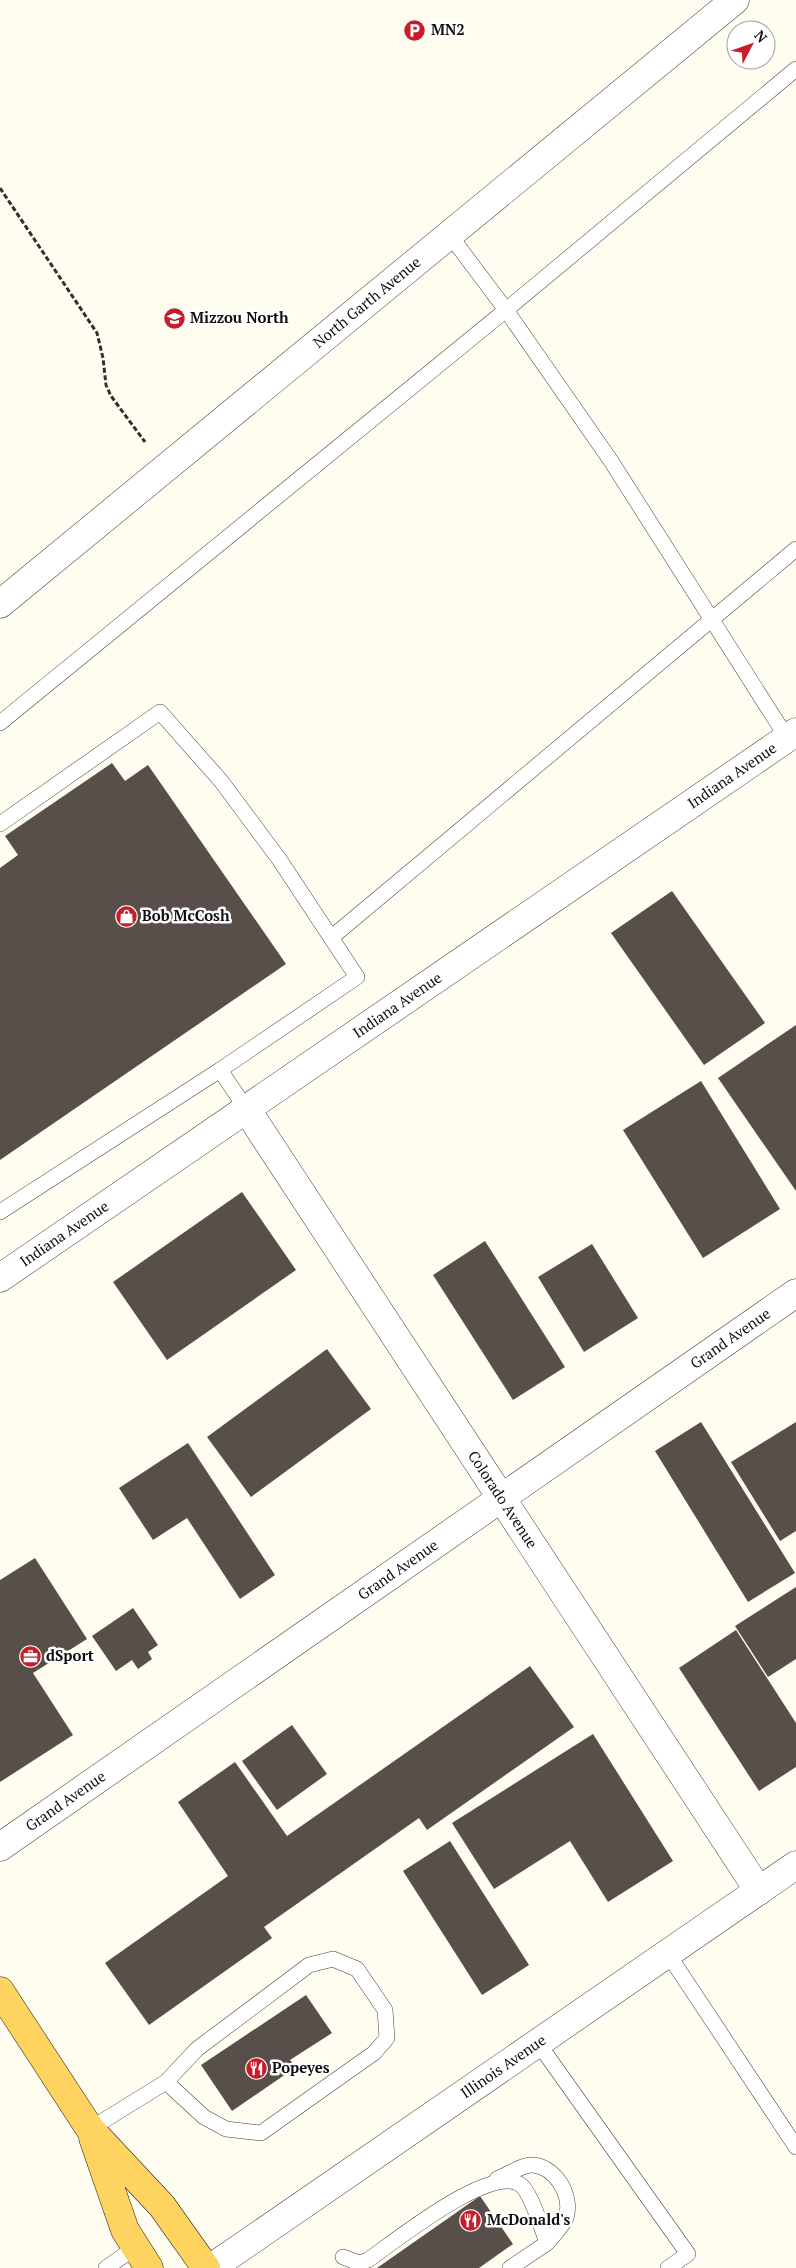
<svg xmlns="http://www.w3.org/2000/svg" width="796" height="2268" font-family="'PT Serif',serif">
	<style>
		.building { fill: #584f4a }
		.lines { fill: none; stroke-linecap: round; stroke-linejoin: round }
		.service-casing { stroke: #414141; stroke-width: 16 }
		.minor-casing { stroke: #414141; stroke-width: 29 }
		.tertiary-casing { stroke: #414141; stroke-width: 29 }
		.primary-casing { stroke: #1f1f1f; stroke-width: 29 }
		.path { stroke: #303030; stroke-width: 3; stroke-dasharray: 5 2.5; stroke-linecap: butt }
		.service { stroke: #fff; stroke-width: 15 }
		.minor { stroke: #fff; stroke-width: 28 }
		.tertiary { stroke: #fff; stroke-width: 28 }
		.primary { stroke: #ffd360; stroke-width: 28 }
		.labels { text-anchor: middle; stroke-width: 5; stroke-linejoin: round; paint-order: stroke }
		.poi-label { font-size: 15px; font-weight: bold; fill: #0e0e0e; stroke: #fff; text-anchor: start }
		.street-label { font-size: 15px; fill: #0e0e0e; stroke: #fff }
	</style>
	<rect width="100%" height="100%" fill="#fffcf0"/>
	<!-- building -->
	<path class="building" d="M 112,763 L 125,781 L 148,765 L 286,964 L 0,1160 L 0,868 L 18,855 L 5,836 Z
		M 672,891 L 765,1023 L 704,1065 L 611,933 Z
		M 796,1025 L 796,1191 L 718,1078 Z
		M 701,1081 L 780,1209 L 703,1258 L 623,1130 Z
		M 242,1192 L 296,1270 L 167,1360 L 113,1282 Z
		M 485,1241 L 565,1367 L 513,1400 L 433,1275 Z
		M 592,1244 L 638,1318 L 584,1352 L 538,1277 Z
		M 327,1349 L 371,1409 L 251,1497 L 207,1437 Z
		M 701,1422 L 795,1573 L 748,1602 L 655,1451 Z
		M 796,1422 L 796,1531 L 780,1541 L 731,1462 Z
		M 188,1443 L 275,1575 L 240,1599 L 187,1518 L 153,1540 L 119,1488 Z
		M 35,1558 L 87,1639 L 33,1673 L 73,1735 L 0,1782 L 0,1580 Z
		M 796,1587 L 796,1659 L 768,1677 L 735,1626 Z
		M 133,1608 L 158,1645 L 148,1652 L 152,1659 L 138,1669 L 132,1660 L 116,1671 L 92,1636 Z
		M 736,1630 L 796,1723 L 796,1767 L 759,1791 L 679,1668 Z
		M 530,1666 L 574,1727 L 427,1830 L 419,1818 L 264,1927 L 272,1938 L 149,2025 L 105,1963 L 228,1876 L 178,1802 L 235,1762 L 287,1836 Z
		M 292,1725 L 327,1774 L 277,1810 L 242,1761 Z
		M 593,1734 L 673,1861 L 608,1902 L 570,1841 L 494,1889 L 452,1823 Z
		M 450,1841 L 529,1965 L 482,1995 L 403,1871 Z
		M 306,1995 L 332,2033 L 290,2060 L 296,2067 L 232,2111 L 201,2065 Z
		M 480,2196 L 513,2244 L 479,2268 L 377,2268 Z"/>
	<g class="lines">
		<defs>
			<path id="service" d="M 449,234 L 506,310 L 611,461 L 787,738
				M 0,723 L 506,310 L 796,69
				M 0,824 L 160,712 L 221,781 L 279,859 L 357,977 L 220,1070
				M 332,937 L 796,549
				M 0,1212 L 220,1070 L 247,1110
				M 668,1954 L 796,2147
				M 538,2043 L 688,2254 L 668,2268
				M 90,2129 L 166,2082 L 197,2049 L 309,1965 L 333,1959 L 357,1969 L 385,2010 L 387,2038 L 374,2053 L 261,2133 L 226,2129 L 204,2117 L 166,2082
				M 497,2179 C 507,2175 523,2164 533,2165 C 556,2167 573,2196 566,2218 C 562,2227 554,2235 547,2243
				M 343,2257 L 359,2263 L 368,2260 C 393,2243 495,2160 522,2186 C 532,2196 542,2229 547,2243 L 510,2268
				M 106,2268 L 136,2247"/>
			<g id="minor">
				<path id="s1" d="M 247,1110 L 759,1891"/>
				<path id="s2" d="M 0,1278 L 796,732"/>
				<path id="s3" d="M 0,1847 L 796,1293"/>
				<path id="s4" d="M 211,2268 L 796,1865"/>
			</g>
			<g id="tertiary">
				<path id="s5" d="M 0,604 L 735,0"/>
			</g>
			<path id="primary" d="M 0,1991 L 90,2129 L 162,2206 L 206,2268
				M 93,2138 L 125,2230 L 149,2268"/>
		</defs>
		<!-- service casing -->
		<use href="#service" class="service-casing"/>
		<!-- minor casing -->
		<use href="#minor" class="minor-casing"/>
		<!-- tertiary casing -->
		<use href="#tertiary" class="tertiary-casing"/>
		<!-- primary casing -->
		<use href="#primary" class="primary-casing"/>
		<!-- path -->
		<path class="path" d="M 0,188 L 97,333 L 103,358 L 106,385 L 111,396 L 145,442"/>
		<!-- service -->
		<use href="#service" class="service"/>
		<!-- minor -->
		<use href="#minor" class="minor"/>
		<!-- tertiary -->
		<use href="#tertiary" class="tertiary"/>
		<!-- primary -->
		<use href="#primary" class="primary"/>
	</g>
	<!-- icons -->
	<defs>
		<symbol id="parking-disc" viewBox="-11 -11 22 22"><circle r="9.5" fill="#c91c2a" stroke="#fff"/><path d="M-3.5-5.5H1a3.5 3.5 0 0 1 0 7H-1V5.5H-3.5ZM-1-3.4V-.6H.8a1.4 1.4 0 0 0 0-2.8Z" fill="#fff"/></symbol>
		<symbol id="university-disc" viewBox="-11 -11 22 22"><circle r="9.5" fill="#c91c2a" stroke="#fff"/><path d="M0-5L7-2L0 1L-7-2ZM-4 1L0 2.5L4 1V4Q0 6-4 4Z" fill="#fff"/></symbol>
		<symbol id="shop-disc" viewBox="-11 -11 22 22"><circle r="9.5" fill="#c91c2a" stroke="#fff"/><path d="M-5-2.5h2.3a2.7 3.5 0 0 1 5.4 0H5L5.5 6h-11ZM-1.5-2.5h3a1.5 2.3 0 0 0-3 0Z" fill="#fff"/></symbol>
		<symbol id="office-disc" viewBox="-11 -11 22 22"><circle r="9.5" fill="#c91c2a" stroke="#fff"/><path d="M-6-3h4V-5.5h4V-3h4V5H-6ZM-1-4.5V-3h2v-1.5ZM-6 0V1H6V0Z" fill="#fff"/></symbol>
		<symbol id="restaurant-disc" viewBox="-11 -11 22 22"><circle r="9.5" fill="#c91c2a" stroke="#fff"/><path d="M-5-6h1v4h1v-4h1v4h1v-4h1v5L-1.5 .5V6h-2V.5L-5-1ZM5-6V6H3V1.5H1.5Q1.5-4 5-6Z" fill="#fff"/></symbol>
	</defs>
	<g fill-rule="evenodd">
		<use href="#parking-disc" x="402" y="18" width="25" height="25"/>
		<use href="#university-disc" x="162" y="306" width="25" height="25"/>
		<use href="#shop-disc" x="114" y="904" width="25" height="25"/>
		<use href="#office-disc" x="18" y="1644" width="25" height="25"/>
		<use href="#restaurant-disc" x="244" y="2056" width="25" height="25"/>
		<use href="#restaurant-disc" x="458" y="2208" width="25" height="25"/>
	</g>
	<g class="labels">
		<!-- poi labels -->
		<g class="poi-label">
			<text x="431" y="35">MN2</text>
			<text x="190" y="323">Mizzou North</text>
			<text x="142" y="921">Bob McCosh</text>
			<text x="46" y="1661">dSport</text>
			<text x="272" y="2073">Popeyes</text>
			<text x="487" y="2225">McDonald's</text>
		</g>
		<!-- street labels -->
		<g class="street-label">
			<text dy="5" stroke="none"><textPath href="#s5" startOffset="475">North Garth Avenue</textPath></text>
			<text dy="5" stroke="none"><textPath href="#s2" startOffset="888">Indiana Avenue</textPath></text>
			<text dy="5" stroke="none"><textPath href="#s2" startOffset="482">Indiana Avenue</textPath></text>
			<text dy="5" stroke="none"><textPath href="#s2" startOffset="78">Indiana Avenue</textPath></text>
			<text dy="5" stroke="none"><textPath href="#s3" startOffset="890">Grand Avenue</textPath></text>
			<text dy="5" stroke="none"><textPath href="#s1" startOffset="466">Colorado Avenue</textPath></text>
			<text dy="5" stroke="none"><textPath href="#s3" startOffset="485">Grand Avenue</textPath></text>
			<text dy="5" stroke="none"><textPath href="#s3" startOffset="80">Grand Avenue</textPath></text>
			<text dy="5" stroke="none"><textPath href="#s4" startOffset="355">Illinois Avenue</textPath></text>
		</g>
	</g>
	<!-- north arrow -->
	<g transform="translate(751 45) rotate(49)"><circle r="24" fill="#ffffff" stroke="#9f9f9f"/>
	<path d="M0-4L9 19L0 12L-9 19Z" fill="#c91c2a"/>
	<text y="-8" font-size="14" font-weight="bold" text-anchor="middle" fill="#0e0e0e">N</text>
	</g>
</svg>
